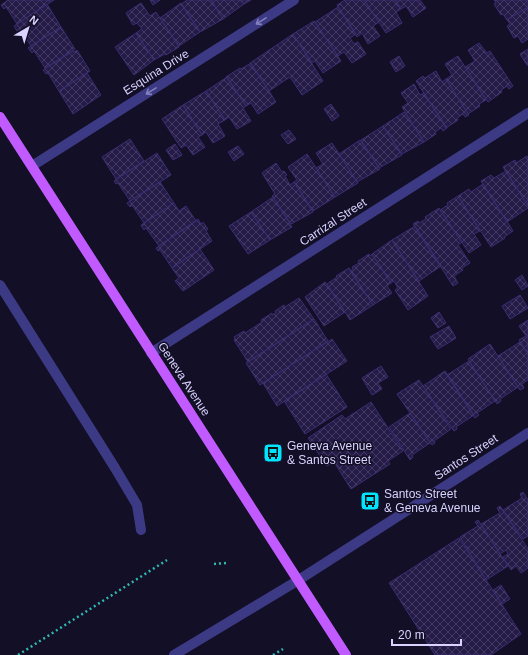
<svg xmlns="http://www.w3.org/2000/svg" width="528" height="655" font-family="Helvetica,sans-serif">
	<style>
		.building { fill: url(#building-cross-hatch); stroke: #3b2d73 }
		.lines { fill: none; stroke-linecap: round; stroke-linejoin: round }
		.path { stroke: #2fb8b0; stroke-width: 2.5; stroke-dasharray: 2 3; stroke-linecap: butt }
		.service { stroke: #3d3a85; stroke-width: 10 }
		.minor { stroke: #3d3a85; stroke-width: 10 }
		.primary { stroke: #c25bff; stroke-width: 10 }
		.oneway { stroke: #837fbc }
		.labels { text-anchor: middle; stroke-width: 3; stroke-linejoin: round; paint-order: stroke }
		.street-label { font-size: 12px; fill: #d9d4ff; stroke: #130f26 }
		.poi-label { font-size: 12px; fill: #d9d4ff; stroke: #130f26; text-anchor: start }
	</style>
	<defs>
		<pattern id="building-cross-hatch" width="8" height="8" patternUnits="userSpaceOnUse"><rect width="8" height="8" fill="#241b47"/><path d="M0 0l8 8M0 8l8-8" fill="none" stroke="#433b63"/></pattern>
	</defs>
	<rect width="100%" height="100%" fill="#130f26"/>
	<!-- building -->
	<path class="building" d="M 8,0 L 54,0 L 17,24 L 6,7 L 4,9 L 1,5 Z
		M 150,0 L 160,0 L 153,5 Z
		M 187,0 L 211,0 L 223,19 L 200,32 L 181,4 Z
		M 211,0 L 241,0 L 244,4 L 223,19 Z
		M 241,0 L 251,0 L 244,4 Z
		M 345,0 L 364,0 L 379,22 L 373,26 L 380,36 L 368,44 L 362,33 L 357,37 L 337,5 Z
		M 364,0 L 395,0 L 401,9 L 396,12 L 402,23 L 386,33 Z
		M 395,0 L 420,0 L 426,8 L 413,17 L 406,6 L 401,9 Z
		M 494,0 L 528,0 L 528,7 L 507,20 L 503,14 L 501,15 L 494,4 L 496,3 Z
		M 141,3 L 150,16 L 156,12 L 179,47 L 166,55 L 165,54 L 154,60 L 136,33 L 142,29 L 137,23 L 133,25 L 126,13 Z
		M 181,3 L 200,32 L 179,46 L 160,18 Z
		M 47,4 L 61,27 L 31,46 L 20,29 L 17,31 L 14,26 Z
		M 338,7 L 356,34 L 350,38 L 354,44 L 358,42 L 366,54 L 352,63 L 344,52 L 338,56 L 315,22 Z
		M 528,7 L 528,39 L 522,43 L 518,36 L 514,38 L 507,26 L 510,24 L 507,20 Z
		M 314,21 L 341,61 L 323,73 L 315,61 L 312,63 L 293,34 Z
		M 61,27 L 75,49 L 45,68 L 34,51 L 32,53 L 28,48 Z
		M 136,33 L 154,60 L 134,75 L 115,47 Z
		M 293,34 L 323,81 L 302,95 L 290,77 L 269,91 L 250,63 Z
		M 479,43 L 487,53 L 490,51 L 513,86 L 509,89 L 507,86 L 501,90 L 502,92 L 488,102 L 465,67 L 475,61 L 468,50 Z
		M 528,49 L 528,65 L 527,65 L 520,54 Z
		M 77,50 L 90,71 L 59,91 L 48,73 L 46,74 L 43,70 L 73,51 L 74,52 Z
		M 399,56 L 405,66 L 396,72 L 390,62 Z
		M 458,56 L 486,100 L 479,104 L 480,106 L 468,114 L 446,79 L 452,75 L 445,64 Z
		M 251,63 L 276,102 L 258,114 L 251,103 L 246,106 L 226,77 L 240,68 L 241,69 Z
		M 436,71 L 442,82 L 446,79 L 469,115 L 465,117 L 463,114 L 457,118 L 458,120 L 446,128 L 416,81 L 423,76 L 425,78 Z
		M 87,73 L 101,95 L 73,114 L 59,91 Z
		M 227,77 L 246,106 L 243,108 L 251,121 L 237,129 L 229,117 L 225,120 L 206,91 Z
		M 414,84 L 420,95 L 424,93 L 447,128 L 443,131 L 441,128 L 435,132 L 436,134 L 424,142 L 402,107 L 408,103 L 401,93 Z
		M 206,91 L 225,120 L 218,124 L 225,136 L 213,143 L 206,132 L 202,135 L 183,105 Z
		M 331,104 L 339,116 L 332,121 L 324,109 Z
		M 183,105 L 202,135 L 198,137 L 205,147 L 193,155 L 186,145 L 181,148 L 162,119 Z
		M 404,112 L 424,142 L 402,154 L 383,126 Z
		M 383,126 L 402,155 L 379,168 L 361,140 Z
		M 289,130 L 296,139 L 288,144 L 281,135 Z
		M 130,139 L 144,161 L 116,179 L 102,157 Z
		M 360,140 L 380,169 L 357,182 L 339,154 Z
		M 332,143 L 358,183 L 335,197 L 316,168 L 323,164 L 316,153 Z
		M 175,144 L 182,155 L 173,160 L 166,150 Z
		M 238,146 L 244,154 L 234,161 L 228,152 Z
		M 157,153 L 171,175 L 130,201 L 118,183 L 116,184 L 114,181 Z
		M 307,154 L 335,197 L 313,211 L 294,182 L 297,180 L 288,167 Z
		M 527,156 L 528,157 L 528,206 L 503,167 L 515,160 L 516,163 Z
		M 276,163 L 282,172 L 284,171 L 287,175 L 285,176 L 290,185 L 294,182 L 313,212 L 291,224 L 273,197 L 272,196 L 275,194 L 262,173 Z
		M 506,171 L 528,206 L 528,208 L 507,222 L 481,181 L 491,175 L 494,178 Z
		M 160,182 L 174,203 L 144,223 L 132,205 L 130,207 L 127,203 Z
		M 483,184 L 513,231 L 504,237 L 505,238 L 491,247 L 458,196 L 469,189 L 471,192 Z
		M 458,196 L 480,231 L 474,234 L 481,245 L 469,253 L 440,210 L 448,205 L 447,203 Z
		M 273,197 L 292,227 L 270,240 L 251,212 Z
		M 174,203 L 179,211 L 186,206 L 196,221 L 159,246 L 146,228 L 144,230 L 141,225 Z
		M 439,208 L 462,242 L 458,245 L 470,263 L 462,268 L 463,270 L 454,276 L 458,283 L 453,286 L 413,224 L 418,221 L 419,223 L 426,219 L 425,217 Z
		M 251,212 L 270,240 L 248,254 L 229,226 Z
		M 198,219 L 201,224 L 203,222 L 208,229 L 206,231 L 212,241 L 172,268 L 160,250 L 158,251 L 156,248 Z
		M 415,226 L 441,266 L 419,281 L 392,240 Z
		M 392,240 L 428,296 L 408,310 L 395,290 L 398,288 L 394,281 L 391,283 L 372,254 Z
		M 200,249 L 214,270 L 183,291 L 175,281 L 179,278 L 172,268 Z
		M 369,254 L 370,256 L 372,254 L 391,283 L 387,286 L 392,293 L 373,305 L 350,271 L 353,269 L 352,267 L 359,263 L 358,261 Z
		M 349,268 L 373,305 L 350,320 L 327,284 L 337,277 L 336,276 Z
		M 522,275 L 528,286 L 522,290 L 515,280 Z
		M 325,282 L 345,312 L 324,326 L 305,297 Z
		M 520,295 L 528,308 L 510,319 L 502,306 Z
		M 299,298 L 314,319 L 248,362 L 234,340 L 235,339 L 234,337 L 244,331 L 245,333 L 262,322 L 261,320 L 272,313 L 272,315 L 276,313 L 275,311 L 284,305 L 285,307 Z
		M 439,312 L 446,323 L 438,328 L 431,318 Z
		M 314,319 L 328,341 L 260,385 L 246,363 Z
		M 528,320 L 528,354 L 519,340 L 526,336 L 519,326 Z
		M 449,326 L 456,338 L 438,349 L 430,337 Z
		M 332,339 L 347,361 L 277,406 L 263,383 Z
		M 520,342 L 528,354 L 528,380 L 522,384 L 524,388 L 520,390 L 498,356 Z
		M 490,344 L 518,387 L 500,399 L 501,401 L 497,404 L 468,359 Z
		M 469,361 L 495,401 L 477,413 L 479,415 L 475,418 L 447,375 Z
		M 381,366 L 388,377 L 378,383 L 382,389 L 372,395 L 362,378 Z
		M 445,371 L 474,415 L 456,427 L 457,429 L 454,431 L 423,386 Z
		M 326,374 L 347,407 L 305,434 L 284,401 Z
		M 419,380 L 451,429 L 434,441 L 435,443 L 432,445 L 397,394 Z
		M 371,402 L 403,451 L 388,461 L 390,464 L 351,489 L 334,462 L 327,466 L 308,438 L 342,415 L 345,419 Z
		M 410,413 L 430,443 L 412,455 L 413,457 L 410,460 L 389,427 Z
		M 523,492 L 528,500 L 528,536 L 523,539 L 503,510 L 522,498 L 520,494 Z
		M 500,506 L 528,549 L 528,568 L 521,573 L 516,566 L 511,570 L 503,557 L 508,554 L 506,550 L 500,554 L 481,524 L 500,513 L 497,508 Z
		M 478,520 L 508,566 L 486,580 L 460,537 L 478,526 L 475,522 Z
		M 459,538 L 521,634 L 491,655 L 435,655 L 389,583 Z
		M 501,585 L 510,599 L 502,604 L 493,590 Z"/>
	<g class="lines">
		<!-- path -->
		<path class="path" d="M 214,564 L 226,563
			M 18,655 L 167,560
			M 273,655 L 283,649"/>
		<!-- service -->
		<path class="service" d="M 0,285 L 115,468 L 137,505 L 141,530
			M 174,655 L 297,581"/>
		<!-- minor -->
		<path class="minor" d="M 32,166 L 294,0
			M 151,353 L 528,113
			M 297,581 L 528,433"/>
		<!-- primary -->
		<path class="primary" d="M 0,117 L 346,655"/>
	</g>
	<!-- one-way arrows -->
	<defs><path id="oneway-shaft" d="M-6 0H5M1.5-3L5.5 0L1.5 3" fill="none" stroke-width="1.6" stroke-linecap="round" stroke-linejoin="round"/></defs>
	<g class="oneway">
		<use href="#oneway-shaft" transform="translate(261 21) rotate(148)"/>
		<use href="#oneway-shaft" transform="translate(151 91) rotate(148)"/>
	</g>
	<!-- icons -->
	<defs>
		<symbol id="bus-square" viewBox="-11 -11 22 22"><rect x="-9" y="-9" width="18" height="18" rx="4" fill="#00e5ff" stroke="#130f26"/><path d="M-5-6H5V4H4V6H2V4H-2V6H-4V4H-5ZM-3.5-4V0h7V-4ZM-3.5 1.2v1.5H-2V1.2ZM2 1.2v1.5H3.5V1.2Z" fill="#111"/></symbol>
	</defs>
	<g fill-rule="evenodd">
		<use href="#bus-square" x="262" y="442" width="22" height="22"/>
		<use href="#bus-square" x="359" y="490" width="22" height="22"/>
	</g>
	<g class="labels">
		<!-- street labels -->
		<g class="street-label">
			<text transform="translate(156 72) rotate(-32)" y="4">Esquina Drive</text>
			<text transform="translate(333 222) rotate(-33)" y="4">Carrizal Street</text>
			<text transform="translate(184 379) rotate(57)" y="4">Geneva Avenue</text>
			<text transform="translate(466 457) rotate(-33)" y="4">Santos Street</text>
		</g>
		<!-- poi labels -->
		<g class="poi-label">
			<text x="287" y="450">Geneva Avenue<tspan x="287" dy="14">&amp; Santos Street</tspan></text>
			<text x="384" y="498">Santos Street<tspan x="384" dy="14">&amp; Geneva Avenue</tspan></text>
		</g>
	</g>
	<!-- north arrow -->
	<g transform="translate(28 28) rotate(38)" stroke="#130f26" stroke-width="3" paint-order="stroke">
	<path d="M0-3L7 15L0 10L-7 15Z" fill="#d9d4ff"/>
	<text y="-6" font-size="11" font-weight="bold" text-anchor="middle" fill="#d9d4ff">N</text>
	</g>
	<!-- scale -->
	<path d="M392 639v6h69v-6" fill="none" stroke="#d9d4ff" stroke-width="2"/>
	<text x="398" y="639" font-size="12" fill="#d9d4ff" stroke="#130f26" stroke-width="3" paint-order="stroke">20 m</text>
</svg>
